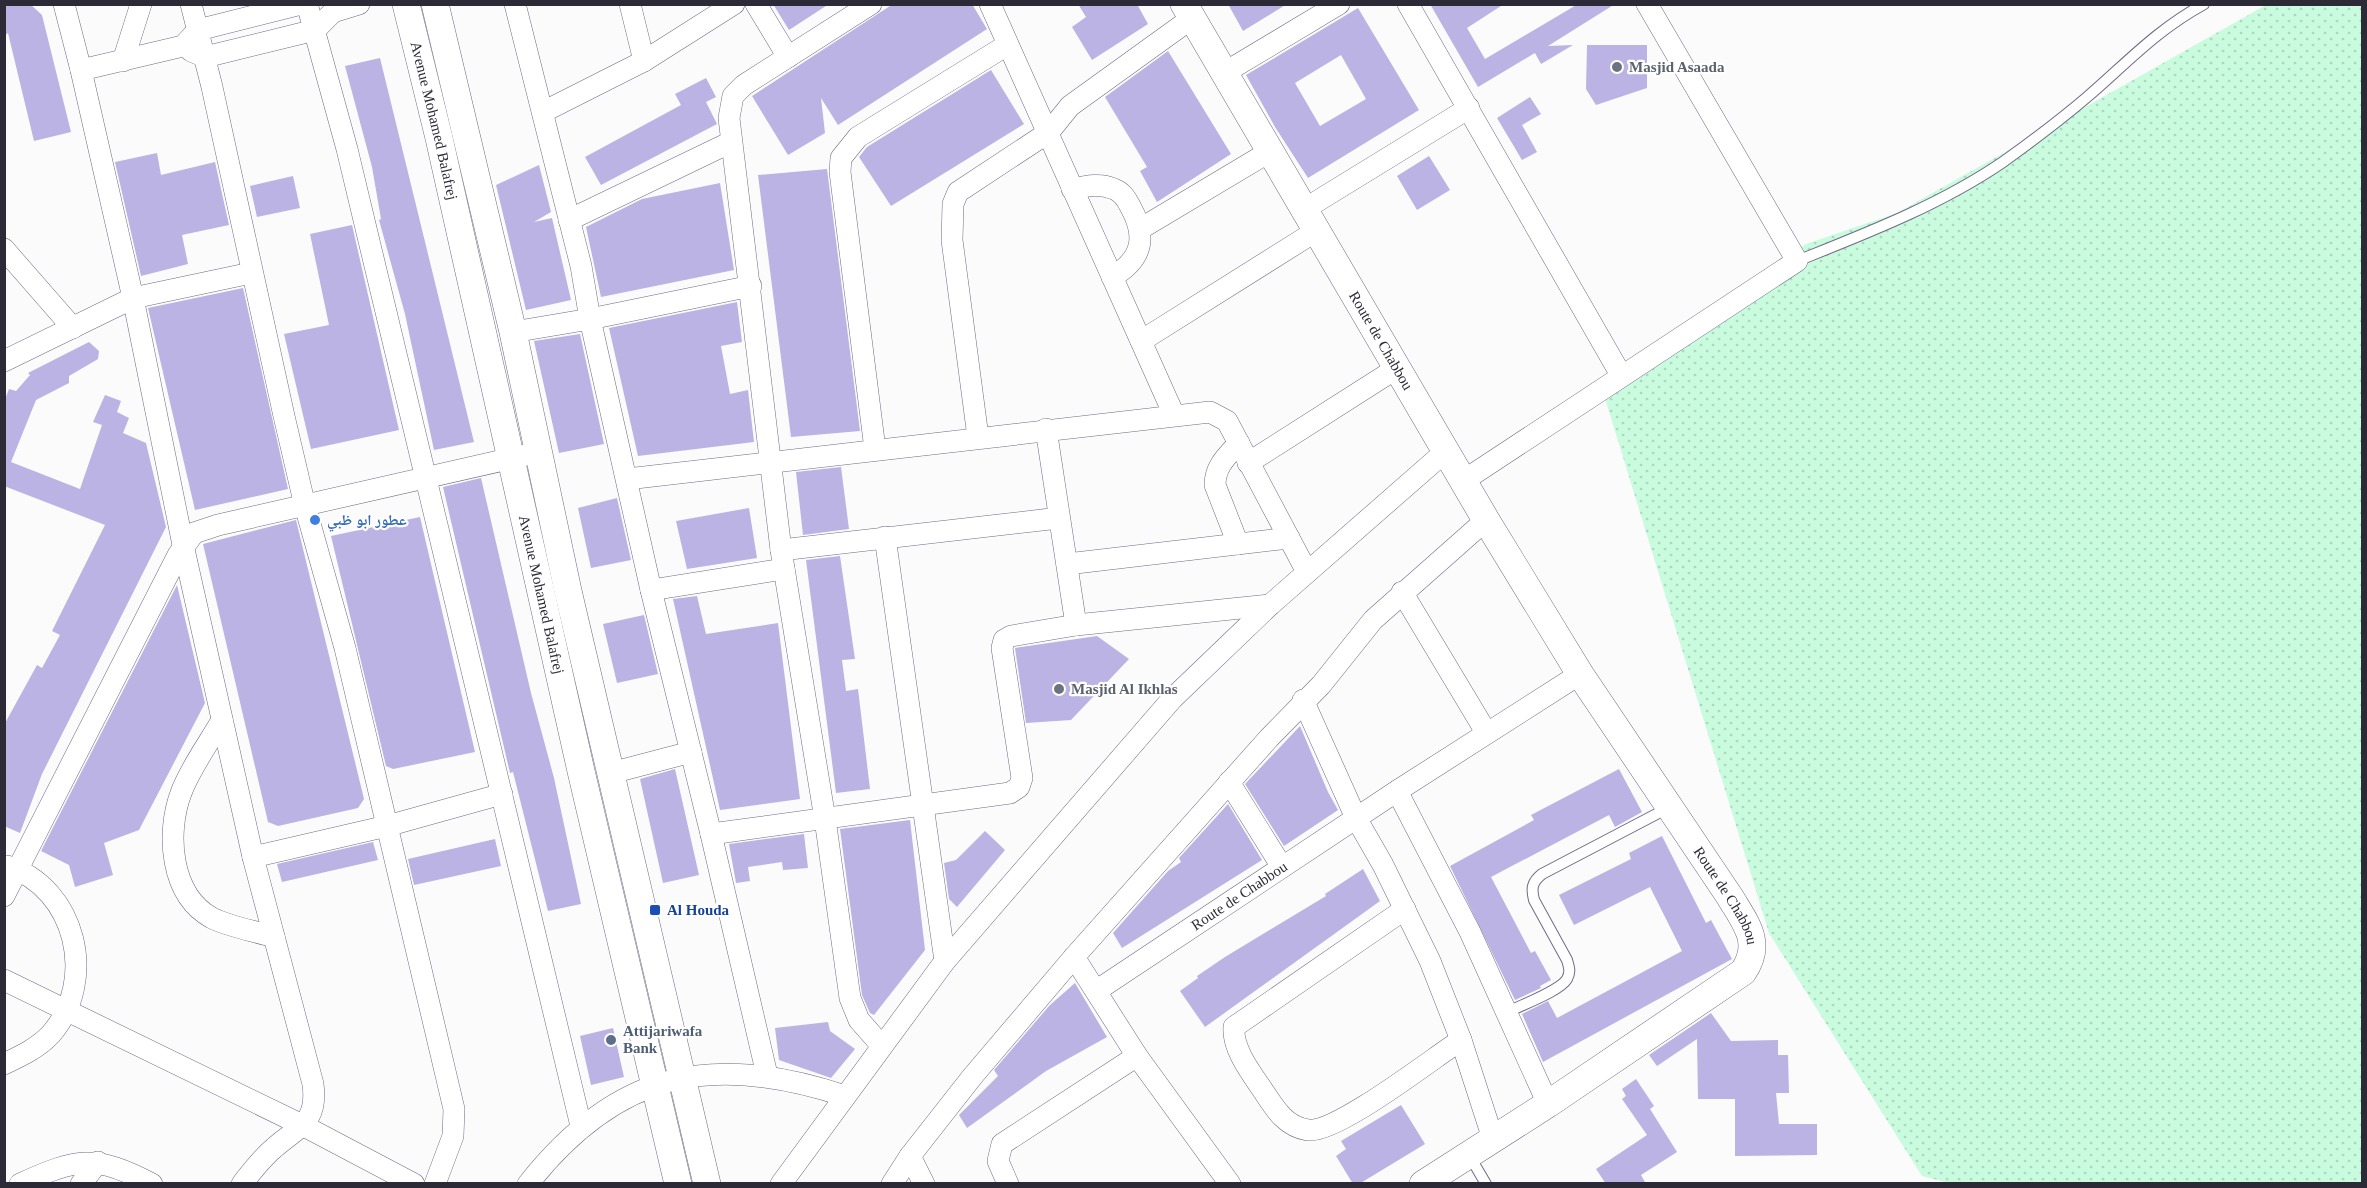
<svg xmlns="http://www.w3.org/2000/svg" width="2367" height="1188" font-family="'Times New Roman','Noto Naskh Arabic',serif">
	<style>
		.grass { fill: url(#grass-dots) }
		.building { fill: #bbb3e3; fill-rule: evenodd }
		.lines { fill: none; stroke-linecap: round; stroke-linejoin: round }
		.service-casing { stroke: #6f6a87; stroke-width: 12 }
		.minor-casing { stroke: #6f6a87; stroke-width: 22 }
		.tertiary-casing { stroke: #6f6a87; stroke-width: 28 }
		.service { stroke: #fff; stroke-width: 10 }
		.minor { stroke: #fff; stroke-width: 21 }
		.tertiary { stroke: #fff; stroke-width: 27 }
		.worship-dot { fill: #6b7280; stroke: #fff; stroke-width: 2 }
		.shop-dot { fill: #3f7fe0; stroke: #fff; stroke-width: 2 }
		.transit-dot { fill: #1a4fb4; stroke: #fff; stroke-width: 2 }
		.service-dot { fill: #5c6f8a; stroke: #fff; stroke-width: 2 }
		.labels { text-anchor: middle; stroke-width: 4.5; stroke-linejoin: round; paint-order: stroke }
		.worship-label { font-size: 15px; font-weight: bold; fill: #5b616d; stroke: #fff; text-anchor: start }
		.street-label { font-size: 15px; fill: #2c2a37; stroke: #fff }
		.shop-label { font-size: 15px; font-weight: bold; fill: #366cbe; stroke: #fff; text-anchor: start }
		.transit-label { font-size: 15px; font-weight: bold; fill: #164399; stroke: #fff; text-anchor: start }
		.service-label { font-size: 15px; font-weight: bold; fill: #4e5e75; stroke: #fff; text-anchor: start }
	</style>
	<defs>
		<pattern id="grass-dots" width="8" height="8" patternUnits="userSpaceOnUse" patternTransform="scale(1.5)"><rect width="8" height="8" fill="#c9fbde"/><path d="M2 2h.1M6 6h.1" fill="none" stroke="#add7bf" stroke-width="1.8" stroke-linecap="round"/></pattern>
	</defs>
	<rect width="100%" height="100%" fill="#fbfbfb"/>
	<!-- grass -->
	<path class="grass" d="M 2266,5 L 2362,5 L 2362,1183 L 1953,1184 L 1922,1176 L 1769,933 L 1600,382 L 1806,244 L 1897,213 Z"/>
	<!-- building -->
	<path class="building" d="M 4,4 L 30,4 L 42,15 L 71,132 L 34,141 L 8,33 L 4,36 Z
		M 773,4 L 829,4 L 789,30 Z
		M 893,4 L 972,4 L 987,29 L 838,125 L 821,98 L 825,133 L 788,155 L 752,96 Z
		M 1078,4 L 1137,4 L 1148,24 L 1092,60 L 1072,27 L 1086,17 Z
		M 1228,4 L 1287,4 L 1243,31 Z
		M 1430,4 L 1504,4 L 1467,28 L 1485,59 L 1578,4 L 1615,4 L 1548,46 L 1573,45 L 1541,64 L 1535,53 L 1478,87 Z
		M 1358,8 L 1419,110 L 1308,178 L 1275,127 L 1246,75 ZM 1341,55 L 1366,99 L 1320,126 L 1295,83 Z
		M 1587,45 L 1647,45 L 1647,88 L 1596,105 L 1586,89 Z
		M 1168,51 L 1231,154 L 1157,202 L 1140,171 L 1147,167 L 1105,97 Z
		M 380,58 L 474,442 L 434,450 L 405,314 L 379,220 L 381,219 L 372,167 L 345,66 Z
		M 991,70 L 1024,124 L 891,206 L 859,157 L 867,147 Z
		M 706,78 L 716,97 L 706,102 L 717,124 L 601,185 L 585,157 L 681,105 L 675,94 Z
		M 1530,97 L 1541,114 L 1522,125 L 1537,152 L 1522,160 L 1497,118 Z
		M 157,153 L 161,175 L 215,162 L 229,225 L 182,235 L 188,264 L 141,276 L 115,162 Z
		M 1429,156 L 1450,190 L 1417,210 L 1397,176 Z
		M 539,165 L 551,212 L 534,222 L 552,218 L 571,300 L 526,310 L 496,185 Z
		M 827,169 L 860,431 L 791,437 L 758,175 Z
		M 293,176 L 300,208 L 257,217 L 250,186 Z
		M 720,183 L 734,270 L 601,297 L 586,227 L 642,199 Z
		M 352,225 L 399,430 L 311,449 L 284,334 L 329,325 L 310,234 Z
		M 243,288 L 288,489 L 195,510 L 148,308 Z
		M 737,302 L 742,342 L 721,346 L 730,394 L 748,390 L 754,442 L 638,456 L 609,328 Z
		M 580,334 L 604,444 L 559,453 L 534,341 Z
		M 89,342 L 99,351 L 98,359 L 69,376 L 69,383 L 36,400 L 11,462 L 80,489 L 102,425 L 93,422 L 105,395 L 121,401 L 117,412 L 129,418 L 123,433 L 146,443 L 166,527 L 42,774 L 20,833 L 4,826 L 4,725 L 37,665 L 42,668 L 60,635 L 52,631 L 105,525 L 4,486 L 4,402 L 9,389 L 16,391 L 30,375 L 28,373 Z
		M 841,467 L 849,529 L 803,535 L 796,472 Z
		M 481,478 L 531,693 L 554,778 L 581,904 L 548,911 L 513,772 L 510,773 L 443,487 Z
		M 617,498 L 631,560 L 591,568 L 578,508 Z
		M 749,508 L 757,558 L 687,569 L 676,521 Z
		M 420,517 L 475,752 L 393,769 L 386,766 L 331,536 Z
		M 296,520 L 364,799 L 358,808 L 278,826 L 268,822 L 203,544 Z
		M 840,556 L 855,659 L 842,660 L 846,691 L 858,689 L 870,789 L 836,793 L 806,560 Z
		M 177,585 L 205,703 L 139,830 L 104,843 L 113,875 L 75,887 L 69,865 L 41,851 Z
		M 697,596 L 706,634 L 778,623 L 800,799 L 720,810 L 673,599 Z
		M 644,615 L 658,674 L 617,683 L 603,624 Z
		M 1097,636 L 1129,659 L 1071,720 L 1026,723 L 1015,648 Z
		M 1300,726 L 1328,792 L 1338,810 L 1284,846 L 1245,784 Z
		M 675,769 L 699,875 L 663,883 L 640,779 Z
		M 1619,769 L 1642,812 L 1615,827 L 1609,815 L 1491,877 L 1531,953 L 1535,951 L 1551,980 L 1540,986 L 1541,988 L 1515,1000 L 1450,866 L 1534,820 L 1531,815 Z
		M 1228,804 L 1262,860 L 1122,948 L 1113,933 L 1168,871 L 1181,862 L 1179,858 Z
		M 910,820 L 925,950 L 874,1015 L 870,1013 L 862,995 L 840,829 Z
		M 985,831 L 1005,850 L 957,907 L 949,899 L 944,863 L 956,860 Z
		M 804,834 L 808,868 L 783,870 L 782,862 L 748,867 L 750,881 L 736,883 L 729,844 Z
		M 1662,836 L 1706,923 L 1711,920 L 1732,959 L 1543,1062 L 1522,1014 L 1548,1001 L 1557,1018 L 1682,951 L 1650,887 L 1574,925 L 1559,895 L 1631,859 L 1629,853 Z
		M 495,839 L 501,866 L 414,885 L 408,859 Z
		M 373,842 L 378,860 L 282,882 L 277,864 Z
		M 1363,869 L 1380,901 L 1205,1027 L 1180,991 L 1198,978 L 1197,976 L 1225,957 L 1326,896 L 1325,894 Z
		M 1075,983 L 1107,1037 L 1046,1071 L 967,1128 L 959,1115 L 998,1076 L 994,1070 L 1050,1005 Z
		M 1711,1013 L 1731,1041 L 1778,1040 L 1778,1055 L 1788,1055 L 1789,1093 L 1776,1093 L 1779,1124 L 1817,1124 L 1817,1155 L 1735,1156 L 1735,1099 L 1698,1099 L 1697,1039 L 1657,1066 L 1649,1055 Z
		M 828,1022 L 830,1031 L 855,1049 L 831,1078 L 779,1060 L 775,1028 Z
		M 613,1028 L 624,1077 L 591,1085 L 580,1036 Z
		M 1636,1079 L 1654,1106 L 1650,1109 L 1677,1152 L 1641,1175 L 1646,1184 L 1606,1184 L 1596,1169 L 1647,1135 L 1622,1099 L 1626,1096 L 1622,1089 Z
		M 1401,1105 L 1425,1144 L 1359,1184 L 1353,1184 L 1336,1156 L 1346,1149 L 1341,1141 Z"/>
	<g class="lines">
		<defs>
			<path id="service" d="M 1797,261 C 1867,233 1940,205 2003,162 C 2031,142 2060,120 2086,98 C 2127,63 2155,31 2204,4
				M 1508,1012 C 1521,1005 1560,991 1567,979 C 1571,972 1569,967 1567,960 L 1534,900 C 1531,888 1532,882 1542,874 L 1668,808
				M 1469,1155 L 1486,1184"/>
			<g id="minor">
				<path d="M 64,4 L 81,70 L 133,298 L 183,545 L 253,857 L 313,1084 C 318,1123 299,1126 274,1148 C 262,1158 252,1171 242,1184"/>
				<path d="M 191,4 L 212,87 L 284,416 L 305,506 L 345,648 L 454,1109 L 453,1136 L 435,1184"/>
				<path d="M 307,4 L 347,149 L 581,1126"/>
				<path d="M 515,4 L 581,266 L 590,319 L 651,590 L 711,834 L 767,1075"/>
				<path d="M 630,4 L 644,61"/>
				<path d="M 756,4 L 788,57"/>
				<path d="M 871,4 L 744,85 L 733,96 L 729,118 L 781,550 L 825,819 L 850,998 L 859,1020 L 881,1045"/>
				<path d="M 990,4 L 1174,415"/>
				<path d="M 1408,4 L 1621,375"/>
				<path d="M 191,51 L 205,57 L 315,30 L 333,12 L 359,4"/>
				<path d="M 123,61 L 141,4"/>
				<path d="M 81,70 L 183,46 L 198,30 L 301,4"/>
				<path d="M 1224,73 L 1339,4"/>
				<path d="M 543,112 L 644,61 L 734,4"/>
				<path d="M 1072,189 C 1087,186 1100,183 1114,189 C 1122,192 1126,198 1130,206 C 1147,236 1143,259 1112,277"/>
				<path d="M 1303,210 L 1469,108"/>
				<path d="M 569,220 L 731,142"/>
				<path d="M 1140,229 L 1269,152"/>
				<path d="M 4,249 L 73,328"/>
				<path d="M 513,332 L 590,319 L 751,286"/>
				<path d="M 1141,341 L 1316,231"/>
				<path d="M 4,361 L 133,298 L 251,273"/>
				<path d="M 1046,429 L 1076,625"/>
				<path d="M 978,437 L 952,240 L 953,204 L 958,192 L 1049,132 L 1070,106 L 1192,18"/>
				<path d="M 875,449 L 840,172 L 841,158 L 858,137 L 1007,45"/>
				<path d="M 1248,463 L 1397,368"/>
				<path d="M 627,479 L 1210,412 L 1227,421 L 1307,572"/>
				<path d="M 1463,481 L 1797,261 L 1647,4"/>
				<path d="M 885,537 L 945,961"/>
				<path d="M 1238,544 L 1215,485 C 1215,466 1227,456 1239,443"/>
				<path d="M 781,550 L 1059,518"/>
				<path d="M 1067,564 L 1289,538"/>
				<path d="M 651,590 L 784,569"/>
				<path d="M 1402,592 L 1486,732"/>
				<path d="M 1303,700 L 1356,818 L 1383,865 L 1430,961 L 1461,1040 L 1493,1139"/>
				<path d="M 222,720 C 209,743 190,768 181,793 C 166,833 170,895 212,918 C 230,927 255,931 274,937"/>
				<path d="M 611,773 L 691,752"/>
				<path d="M 1229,782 L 1282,867"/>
				<path d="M 1397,791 L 1470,932 L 1548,1104"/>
				<path d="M 711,834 L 1010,793 L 1019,787 L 1022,778 L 1002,648 L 1004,640 L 1011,636 L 1076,625 L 1270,605"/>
				<path d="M 253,857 L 387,826 L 502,794"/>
				<path d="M 4,896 L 178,555 L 194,533 L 218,525 L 539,452"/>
				<path d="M 1405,909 L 1234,1027 C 1232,1049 1252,1074 1264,1092 C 1275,1109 1286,1127 1308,1130 C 1336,1134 1433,1058 1461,1040"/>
				<path d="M 1074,957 L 1137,1056 L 1230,1184"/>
				<path d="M 4,980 L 304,1126 L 414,1184"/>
				<path id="s1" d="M 1096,991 L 1397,791 L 1580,674"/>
				<path d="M 4,1064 C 21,1056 38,1048 51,1034 C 98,980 76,888 7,866"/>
				<path d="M 910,1156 L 972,1077 L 1074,957 L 1269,738 L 1321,685 L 1373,620 L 1486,520"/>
				<path d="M 20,1184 C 77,1158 95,1154 152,1184"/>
				<path d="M 81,1184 L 98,1162"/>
				<path d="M 528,1184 C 617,1071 711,1052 845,1096"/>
				<path d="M 781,1184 L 945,961 L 1172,699 L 1270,605 L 1446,451"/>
				<path d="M 892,1184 L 910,1156 L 924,1184"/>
				<path d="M 1008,1184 L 998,1161 L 1002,1144 L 1137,1056"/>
			</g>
			<g id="tertiary">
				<path id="s2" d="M 406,4 L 439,138 L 581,771 L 678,1184"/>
				<path d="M 435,4 L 513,332 L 568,591 L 707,1184"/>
				<path id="s3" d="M 1184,4 L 1486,520 L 1580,674 L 1730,897 C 1746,924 1763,943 1743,972 L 1548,1104 L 1423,1184"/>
			</g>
		</defs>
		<!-- service casing -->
		<use href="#service" class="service-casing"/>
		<!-- minor casing -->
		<use href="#minor" class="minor-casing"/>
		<!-- tertiary casing -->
		<use href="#tertiary" class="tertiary-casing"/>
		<!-- service -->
		<use href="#service" class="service"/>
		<!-- minor -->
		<use href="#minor" class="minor"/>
		<!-- tertiary -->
		<use href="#tertiary" class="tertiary"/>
	</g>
	<!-- markers -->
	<g class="worship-dot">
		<circle cx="1617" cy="67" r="6"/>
		<circle cx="1059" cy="689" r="6"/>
	</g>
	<circle class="shop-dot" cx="315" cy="520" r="6"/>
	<rect class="transit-dot" x="649" y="904" width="12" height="12" rx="3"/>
	<circle class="service-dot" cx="611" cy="1040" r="6"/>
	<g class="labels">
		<!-- worship labels -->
		<g class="worship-label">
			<text x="1629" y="72">Masjid Asaada</text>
			<text x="1071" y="694">Masjid Al Ikhlas</text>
		</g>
		<!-- street labels -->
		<g class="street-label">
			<text dy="5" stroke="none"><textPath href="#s2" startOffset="120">Avenue Mohamed Balafrej</textPath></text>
			<text dy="5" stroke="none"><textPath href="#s3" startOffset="390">Route de Chabbou</textPath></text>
			<text dy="5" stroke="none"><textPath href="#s2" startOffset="606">Avenue Mohamed Balafrej</textPath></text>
			<text dy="5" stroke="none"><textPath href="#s1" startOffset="172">Route de Chabbou</textPath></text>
			<text dy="5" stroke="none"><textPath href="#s3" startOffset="1044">Route de Chabbou</textPath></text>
		</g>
		<!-- shop labels -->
		<g class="shop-label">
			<text x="327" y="525">عطور ابو ظبي</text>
		</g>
		<!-- transit labels -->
		<g class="transit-label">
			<text x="667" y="915">Al Houda</text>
		</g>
		<!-- service labels -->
		<g class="service-label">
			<text x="623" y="1036">Attijariwafa<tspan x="623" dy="17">Bank</tspan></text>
		</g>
	</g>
	<!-- border -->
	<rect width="2367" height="1188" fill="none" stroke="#2c2a37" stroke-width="12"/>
</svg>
